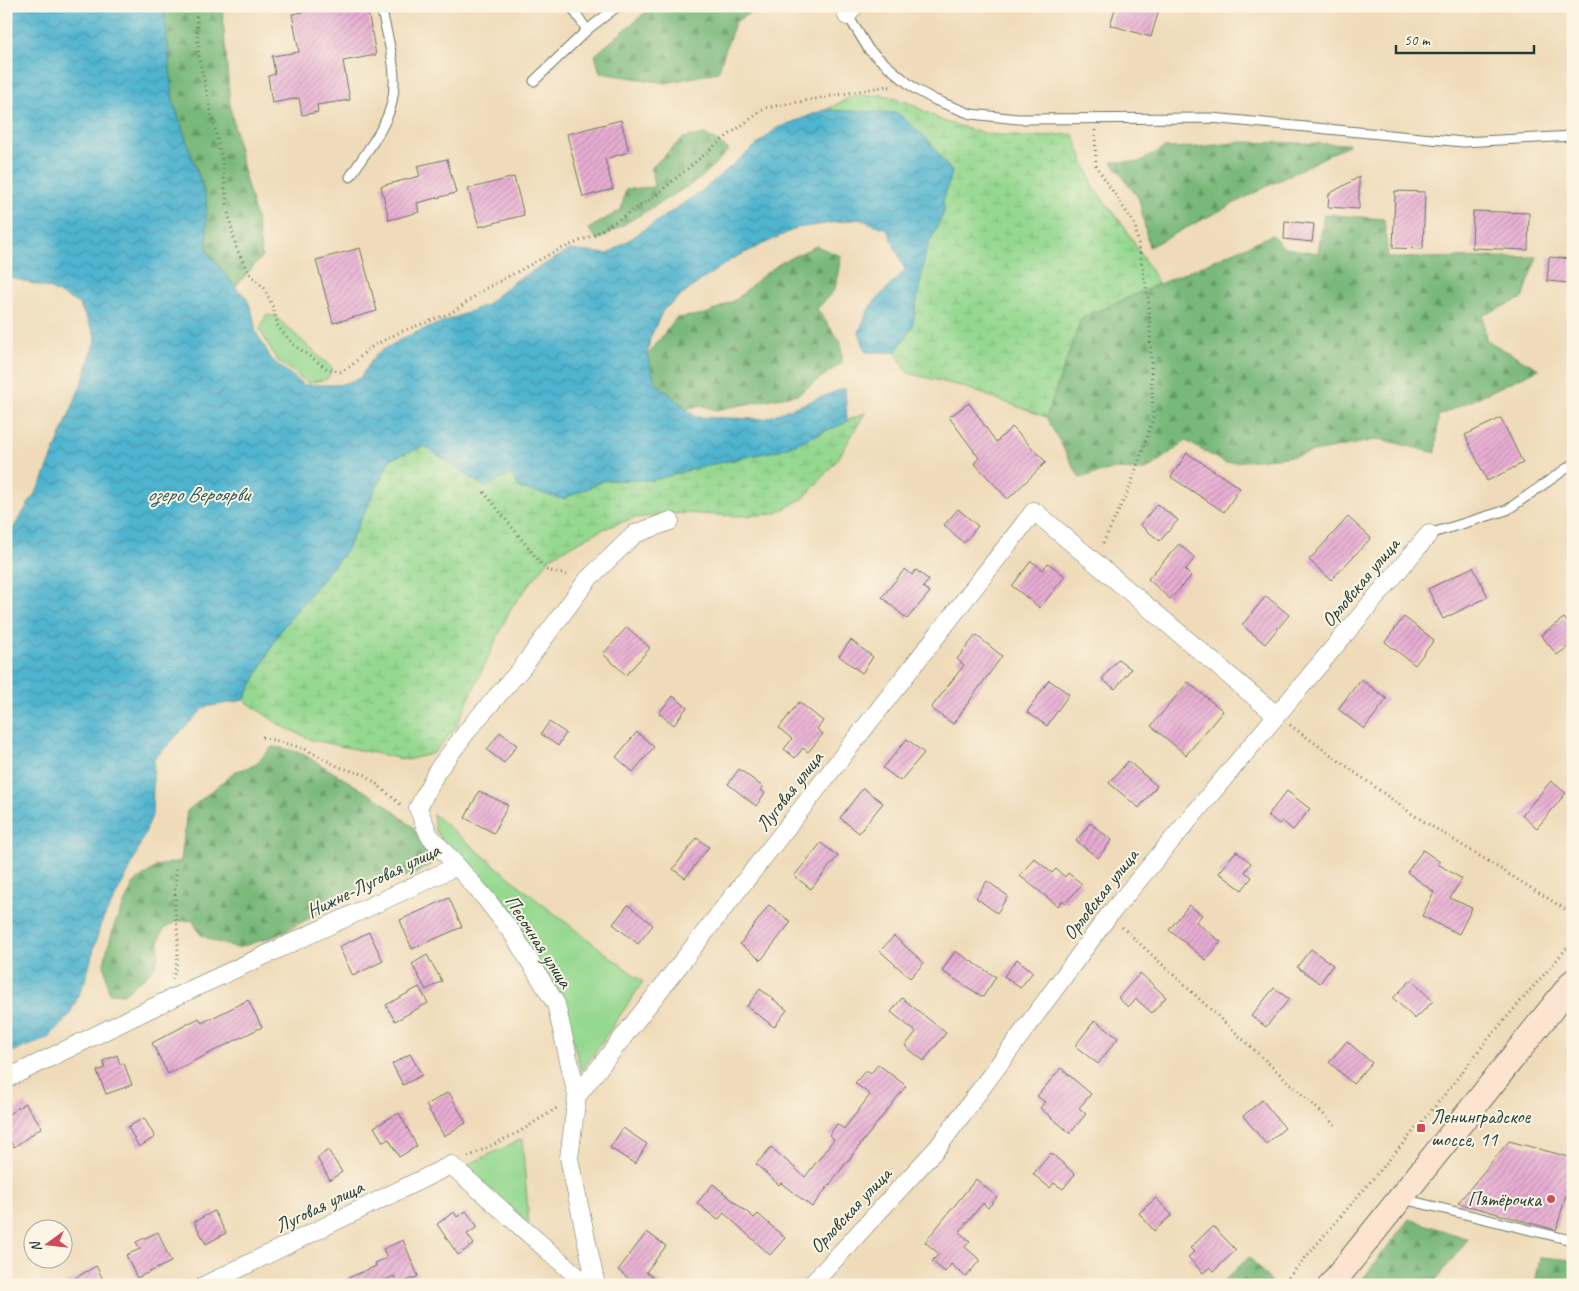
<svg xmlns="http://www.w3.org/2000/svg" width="1579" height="1291" font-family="Caveat,sans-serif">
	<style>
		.green { fill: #95d890; stroke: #5a8a62 }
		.forest { fill: url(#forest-firs); stroke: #4c7a57 }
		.wetland { fill: url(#wetland-marsh); stroke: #5a8a62 }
		.water { fill: url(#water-waves); stroke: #387882 }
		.building { fill: url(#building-hatch) }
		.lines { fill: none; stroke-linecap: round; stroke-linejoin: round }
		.service-casing { stroke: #687463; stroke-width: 11 }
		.minor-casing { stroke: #687463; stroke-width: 19 }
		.secondary-casing { stroke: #687463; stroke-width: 27 }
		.path { stroke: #687463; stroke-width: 3; stroke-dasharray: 1 4; stroke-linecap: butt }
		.service { stroke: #fff; stroke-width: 9 }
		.minor { stroke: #fff; stroke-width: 18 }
		.secondary { stroke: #fde4d1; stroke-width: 25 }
		.poi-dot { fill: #d1495b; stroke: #fcf5e5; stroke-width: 2 }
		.labels { text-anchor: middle; stroke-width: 4; stroke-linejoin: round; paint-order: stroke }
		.street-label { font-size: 20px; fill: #1f3d34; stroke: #fcf5e5 }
		.poi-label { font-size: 20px; fill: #1f3d34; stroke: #fcf5e5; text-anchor: start }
		.water-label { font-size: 21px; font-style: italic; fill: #2b5b5b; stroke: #fcf5e5 }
	</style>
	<defs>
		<pattern id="forest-firs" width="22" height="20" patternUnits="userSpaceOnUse" patternTransform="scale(1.25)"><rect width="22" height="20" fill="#78b87a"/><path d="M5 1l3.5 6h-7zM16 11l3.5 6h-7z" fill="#629765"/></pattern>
		<pattern id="wetland-marsh" width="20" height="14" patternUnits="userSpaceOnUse" patternTransform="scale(1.25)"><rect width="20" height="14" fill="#95d890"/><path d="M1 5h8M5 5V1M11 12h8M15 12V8" fill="none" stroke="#80ba7d"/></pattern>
		<pattern id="water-waves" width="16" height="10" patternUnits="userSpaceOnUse" patternTransform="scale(1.25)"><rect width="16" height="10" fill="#50b4cf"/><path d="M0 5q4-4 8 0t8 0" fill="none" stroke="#4294a9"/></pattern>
		<pattern id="building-hatch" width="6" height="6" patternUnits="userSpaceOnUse" patternTransform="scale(1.25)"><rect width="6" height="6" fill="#e8add3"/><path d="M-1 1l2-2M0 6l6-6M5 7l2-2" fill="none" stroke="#bb8eac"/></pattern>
	</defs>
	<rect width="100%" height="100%" fill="#fcf5e5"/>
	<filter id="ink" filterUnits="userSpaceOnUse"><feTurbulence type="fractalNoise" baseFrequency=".02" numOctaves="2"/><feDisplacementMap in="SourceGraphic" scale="10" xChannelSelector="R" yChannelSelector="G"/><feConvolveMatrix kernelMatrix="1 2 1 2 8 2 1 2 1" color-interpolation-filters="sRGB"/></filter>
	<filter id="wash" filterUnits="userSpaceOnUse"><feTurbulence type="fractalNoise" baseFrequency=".0096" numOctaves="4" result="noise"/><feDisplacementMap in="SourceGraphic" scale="20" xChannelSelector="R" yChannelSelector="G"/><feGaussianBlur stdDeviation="1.12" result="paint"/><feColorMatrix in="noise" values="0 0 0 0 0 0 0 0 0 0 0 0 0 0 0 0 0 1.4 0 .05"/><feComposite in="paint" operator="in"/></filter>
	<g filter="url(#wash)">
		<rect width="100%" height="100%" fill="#efdbb9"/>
		<!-- green -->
		<path class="green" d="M 266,315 L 275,316 L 333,369 L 327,379 L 308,383 L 277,360 L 260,330 Z
			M 433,814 L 538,901 L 643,982 L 581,1072 L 563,999 L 435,830 Z
			M 522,1139 L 529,1224 L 465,1166 Z"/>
		<!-- forest -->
		<path class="forest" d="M 164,6 L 222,6 L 230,105 L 243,170 L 256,217 L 262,257 L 235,287 L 207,250 L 206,198 L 173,101 Z
			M 653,6 L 761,6 L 735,22 L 718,72 L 666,83 L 600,73 L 595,55 Z
			M 705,134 L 729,150 L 700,179 L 598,240 L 588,229 L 621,210 L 626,189 L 654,187 L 651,168 L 683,138 Z
			M 1242,142 L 1350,144 L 1149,247 L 1139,199 L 1112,162 L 1139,162 L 1164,148 L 1198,147 Z
			M 1324,214 L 1384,219 L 1388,258 L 1537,257 L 1523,298 L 1483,315 L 1486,340 L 1539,369 L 1438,416 L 1436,453 L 1380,439 L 1294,456 L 1225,463 L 1186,441 L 1146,470 L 1112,469 L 1080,478 L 1046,417 L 1081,318 L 1272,235 L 1284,248 L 1318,253 Z
			M 816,246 L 841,256 L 835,289 L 817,309 L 841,343 L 842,363 L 798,394 L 716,410 L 701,405 L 687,409 L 656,383 L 647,356 L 676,318 L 706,314 L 737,299 L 757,280 L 782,262 Z
			M 272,747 L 282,748 L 301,753 L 384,803 L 414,828 L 423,846 L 435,862 L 415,874 L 359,889 L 345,900 L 275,936 L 237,948 L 213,941 L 200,934 L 193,921 C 178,919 160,925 159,943 C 158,951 159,959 155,966 C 150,974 131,988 123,994 L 109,993 L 104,964 L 107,950 L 115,923 L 134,883 L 157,866 L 181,861 L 187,811 L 236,771 L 255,765 Z
			M 1409,1219 L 1468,1239 L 1432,1285 L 1358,1285 Z
			M 1249,1257 L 1274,1285 L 1220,1285 Z
			M 1540,1257 L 1573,1260 L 1573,1285 L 1535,1285 Z"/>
		<!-- wetland -->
		<path class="wetland" d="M 884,95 L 907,102 L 945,122 L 988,134 L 1029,137 L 1073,134 L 1094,188 L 1124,226 L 1159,284 L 1081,318 L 1046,417 L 964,387 L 908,373 L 895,352 L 912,328 L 926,250 L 944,212 L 943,200 L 952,172 L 825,110 L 853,96 Z
			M 865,413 L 838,459 L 804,498 L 774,514 L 736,516 L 685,513 L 633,518 L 601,530 L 552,556 L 511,608 L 456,727 L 434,753 L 407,760 L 312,740 L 280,725 L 244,700 L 280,631 L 347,549 L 390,459 L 425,446 L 485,487 L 512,473 L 563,499 L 606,480 L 654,480 L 699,467 L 783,449 Z"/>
		<!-- water -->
		<path class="water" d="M 6,6 L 164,6 L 173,101 L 206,198 L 207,250 L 235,287 L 246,297 L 252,311 L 256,332 L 272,360 L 304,385 L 339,385 L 360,378 L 376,354 L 405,337 L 486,305 L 513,282 L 570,250 L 608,254 L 699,193 L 777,128 L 824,110 L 898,113 L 927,139 L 952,172 L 943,200 L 944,212 L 926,250 L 912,328 L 895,352 L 866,352 L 859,332 L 870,306 L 905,270 L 887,229 L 859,219 L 797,228 L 732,259 L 699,282 L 663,310 L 650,338 L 647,356 L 656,383 L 696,417 L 764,419 L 845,388 L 847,422 L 783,449 L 699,467 L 654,480 L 606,480 L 563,499 L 519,488 L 512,474 L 485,487 L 425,446 L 390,459 L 347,549 L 280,631 L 244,700 L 205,707 L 154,759 L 152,816 L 129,871 L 101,923 L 85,981 L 69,1016 L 47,1039 L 6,1054 L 6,540 L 42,482 L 85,375 L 96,337 L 79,304 L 51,289 L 6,276 Z"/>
		<g id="blocks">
			<!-- building -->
			<path class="building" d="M 335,6 L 367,6 L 376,55 L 343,61 L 350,100 L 317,105 L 318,112 L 302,115 L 299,98 L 272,103 L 268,76 L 275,74 L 272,56 L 299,52 L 292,14 Z
				M 1116,6 L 1160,6 L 1151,37 L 1110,25 Z
				M 621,120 L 629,152 L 605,159 L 613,189 L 583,197 L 567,134 Z
				M 447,159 L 456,193 L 417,203 L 419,212 L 389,220 L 381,186 L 420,176 L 417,166 Z
				M 514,177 L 524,215 L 479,227 L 468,189 Z
				M 1359,177 L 1359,209 L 1328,207 L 1329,194 Z
				M 1395,191 L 1425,192 L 1423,249 L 1393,248 Z
				M 1473,211 L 1529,213 L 1528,250 L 1472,248 Z
				M 1285,221 L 1314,224 L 1312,242 L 1284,239 Z
				M 360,248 L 377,311 L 333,323 L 316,260 Z
				M 1549,257 L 1572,259 L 1570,283 L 1547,281 Z
				M 969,403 L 996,442 L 1012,427 L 1046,462 L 1008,499 L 974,463 L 979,458 L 949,417 Z
				M 1501,418 L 1523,463 L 1487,481 L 1465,435 Z
				M 1187,453 L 1240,488 L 1224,512 L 1171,477 Z
				M 1157,504 L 1178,520 L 1160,541 L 1140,525 Z
				M 958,509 L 978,526 L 964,543 L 944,525 Z
				M 1348,517 L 1371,538 L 1331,580 L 1309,560 Z
				M 1179,544 L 1195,558 L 1185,570 L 1191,576 L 1170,599 L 1148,579 Z
				M 1031,561 L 1043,570 L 1048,563 L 1065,576 L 1040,608 L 1012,586 Z
				M 1473,567 L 1488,597 L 1443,619 L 1428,589 Z
				M 905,569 L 912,575 L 916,570 L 929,580 L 923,587 L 930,592 L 907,619 L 882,597 Z
				M 1266,596 L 1289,615 L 1265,644 L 1242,625 Z
				M 1404,617 L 1434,640 L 1415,665 L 1385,642 Z
				M 1564,618 L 1573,629 L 1573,643 L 1557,655 L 1541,635 Z
				M 627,627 L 650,648 L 626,675 L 603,654 Z
				M 976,635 L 1002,656 L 953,724 L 931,708 L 964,665 L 957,659 Z
				M 851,640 L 873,657 L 862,673 L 839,656 Z
				M 1118,659 L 1131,669 L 1115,689 L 1102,679 Z
				M 1361,679 L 1387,699 L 1364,729 L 1338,709 Z
				M 1049,680 L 1069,694 L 1047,726 L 1027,712 Z
				M 1188,682 L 1223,711 L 1186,755 L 1151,726 Z
				M 673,696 L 687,707 L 674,725 L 659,713 Z
				M 799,702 L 823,721 L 817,729 L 823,734 L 808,752 L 803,748 L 795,758 L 784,749 L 792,739 L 779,728 Z
				M 549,722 L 566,733 L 558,746 L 541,734 Z
				M 500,732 L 517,745 L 504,763 L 487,750 Z
				M 637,732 L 654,747 L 633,772 L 616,757 Z
				M 907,739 L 924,753 L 900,781 L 883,768 Z
				M 1128,761 L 1157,786 L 1139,808 L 1109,783 Z
				M 739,769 L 763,787 L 761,790 L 765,793 L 756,806 L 728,784 Z
				M 1551,781 L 1566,793 L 1537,828 L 1522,815 Z
				M 863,788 L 883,803 L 859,833 L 840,818 Z
				M 479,791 L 508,805 L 494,833 L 465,818 Z
				M 1287,791 L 1310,809 L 1293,830 L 1282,821 L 1279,824 L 1268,815 Z
				M 1090,823 L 1112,840 L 1098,858 L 1076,841 Z
				M 697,838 L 709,847 L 685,878 L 673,869 Z
				M 821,843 L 838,856 L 811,889 L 794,876 Z
				M 1423,850 L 1440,862 L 1438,864 L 1462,879 L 1450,898 L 1472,908 L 1459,934 L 1422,916 L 1434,892 L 1407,872 Z
				M 1236,851 L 1251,863 L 1245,872 L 1252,877 L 1242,890 L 1219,873 Z
				M 1034,858 L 1052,873 L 1056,869 L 1065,877 L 1068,873 L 1082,884 L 1066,903 L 1062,900 L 1058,906 L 1020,876 Z
				M 987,881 L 1008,896 L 997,913 L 976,898 Z
				M 449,898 L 462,927 L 412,949 L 400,920 Z
				M 628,905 L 653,925 L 638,944 L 613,924 Z
				M 769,905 L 791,922 L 761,960 L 740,944 Z
				M 1189,905 L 1202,915 L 1196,922 L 1221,942 L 1206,960 L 1169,930 Z
				M 369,932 L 383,961 L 353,976 L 339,947 Z
				M 894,936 L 924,963 L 910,978 L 880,951 Z
				M 1311,949 L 1333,965 L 1320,983 L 1297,967 Z
				M 955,951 L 996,977 L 983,997 L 942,971 Z
				M 427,955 L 442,981 L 426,990 L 412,964 Z
				M 1017,959 L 1033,972 L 1020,988 L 1004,976 Z
				M 1140,973 L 1166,997 L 1152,1013 L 1136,999 L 1128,1007 L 1118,998 Z
				M 1411,980 L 1433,1001 L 1415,1019 L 1393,998 Z
				M 419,987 L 428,1003 L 395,1021 L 386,1005 Z
				M 1274,988 L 1289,999 L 1266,1027 L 1251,1016 Z
				M 760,989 L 787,1010 L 774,1027 L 747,1006 Z
				M 902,998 L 946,1033 L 924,1061 L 905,1046 L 916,1032 L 891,1012 Z
				M 248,1000 L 262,1027 L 168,1074 L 152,1043 L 199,1018 L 202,1023 Z
				M 1095,1020 L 1118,1038 L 1098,1064 L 1075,1046 Z
				M 1347,1041 L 1372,1063 L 1353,1084 L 1329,1062 Z
				M 410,1054 L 422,1075 L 403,1085 L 392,1064 Z
				M 117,1055 L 120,1064 L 124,1063 L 132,1085 L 106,1094 L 97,1071 L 105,1068 L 103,1061 Z
				M 878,1064 L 906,1086 L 812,1207 L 781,1183 L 779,1185 L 756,1164 L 771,1147 L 805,1177 L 834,1139 L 829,1135 L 837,1124 L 844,1129 L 870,1095 L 855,1083 L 866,1070 L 871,1074 Z
				M 1061,1068 L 1091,1094 L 1079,1108 L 1086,1114 L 1070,1133 L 1040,1108 L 1045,1102 L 1037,1096 Z
				M 449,1092 L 466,1123 L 444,1136 L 426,1105 Z
				M 1262,1100 L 1285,1128 L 1266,1144 L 1243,1116 Z
				M 25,1103 L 42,1127 L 14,1147 L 6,1135 L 6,1116 Z
				M 399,1113 L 417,1146 L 399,1157 L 389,1139 L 383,1142 L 374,1127 Z
				M 144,1118 L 155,1137 L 139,1147 L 128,1127 Z
				M 623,1128 L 647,1144 L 635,1164 L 610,1148 Z
				M 1509,1141 L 1573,1158 L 1573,1171 L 1556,1230 L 1458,1203 Z
				M 328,1150 L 342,1172 L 330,1180 L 317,1158 Z
				M 1051,1153 L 1075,1174 L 1063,1189 L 1054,1183 L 1050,1188 L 1033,1174 Z
				M 976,1179 L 997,1197 L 988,1208 L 983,1203 L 959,1232 L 970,1241 L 965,1247 L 980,1260 L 966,1277 L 951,1264 L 945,1272 L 932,1261 L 939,1254 L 925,1242 Z
				M 713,1184 L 754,1218 L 758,1214 L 785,1238 L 770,1255 L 724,1213 L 718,1220 L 697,1203 Z
				M 1156,1198 L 1172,1215 L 1154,1231 L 1139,1213 Z
				M 214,1211 L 226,1233 L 206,1244 L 194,1222 Z
				M 466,1211 L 478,1227 L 467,1234 L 474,1244 L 458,1255 L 437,1224 L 454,1212 L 457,1217 Z
				M 1213,1226 L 1236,1250 L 1214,1271 L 1210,1267 L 1203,1273 L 1188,1257 L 1194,1252 L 1190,1248 Z
				M 158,1232 L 171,1262 L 137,1278 L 126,1255 L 140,1249 L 136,1242 Z
				M 647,1232 L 666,1246 L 646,1272 L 662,1285 L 636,1285 L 618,1270 Z
				M 403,1240 L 418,1276 L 398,1285 L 394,1276 L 374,1285 L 332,1285 L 376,1266 L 375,1263 L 387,1258 L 383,1249 Z
				M 96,1266 L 106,1285 L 63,1285 Z"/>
		</g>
	</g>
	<g filter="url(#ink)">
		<use href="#blocks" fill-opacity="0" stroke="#687463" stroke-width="1"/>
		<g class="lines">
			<defs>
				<path id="service" d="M 571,6 L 587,30
					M 842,6 L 869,50 L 897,74 L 915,89 L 935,100 L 971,114 L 1018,119 L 1211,118 L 1463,142 L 1573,136
					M 534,81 L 587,30 L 618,6
					M 350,177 C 364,154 386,129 392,102 C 399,71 387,37 381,6
					M 1429,534 L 1507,510 L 1573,464
					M 1403,1199 L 1567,1239 L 1573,1237"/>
				<path id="minor" d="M 847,16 L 854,6
					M 457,866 L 486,899 L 513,934 L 556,1004 L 577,1096 L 569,1158 L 596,1285
					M 6,1079 L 162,1003 L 457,866 L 429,835 L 418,808 L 437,771 L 471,726 L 521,669 L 589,578 L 635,534 L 670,521
					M 577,1096 L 1034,511 L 1275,714
					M 205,1285 L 451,1165 L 587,1285
					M 811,1285 L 938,1147 L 1109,915 L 1429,534"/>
				<path id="secondary" d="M 1331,1285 L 1573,982"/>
			</defs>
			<!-- service casing -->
			<use href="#service" class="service-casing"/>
			<!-- minor casing -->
			<use href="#minor" class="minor-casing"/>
			<!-- secondary casing -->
			<use href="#secondary" class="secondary-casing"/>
			<!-- path -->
			<path class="path" d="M 196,6 L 199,58 L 222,161 L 228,212 L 236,247 L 248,272 L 264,288 L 273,307 L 278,327 L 294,345 L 326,368 L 340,372 L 351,366 L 368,349 L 400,332 L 451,313 L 487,288 L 554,252 L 594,235 L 654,197 L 718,143 L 765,108 L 887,86 L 890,87
				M 1095,130 L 1096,166 L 1135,225 L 1149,304 L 1153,419 L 1130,487 L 1102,545
				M 484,492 L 546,570 L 570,576
				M 1290,725 L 1412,814 L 1573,914
				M 262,737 L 305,749 L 339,767 L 366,775 L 401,805
				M 1122,927 L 1337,1127
				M 172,979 C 182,956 177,931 175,907 C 175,894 176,881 176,868
				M 468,1157 L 519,1132 L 557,1108
				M 1282,1285 L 1442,1098 L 1488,1039 L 1573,941"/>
			<!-- service -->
			<use href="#service" class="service"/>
			<!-- minor -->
			<use href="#minor" class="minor"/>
			<!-- secondary -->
			<use href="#secondary" class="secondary"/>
		</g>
	</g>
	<!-- markers -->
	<g class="poi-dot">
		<rect x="1416" y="1123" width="10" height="10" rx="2.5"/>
		<circle cx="1551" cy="1199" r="5"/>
	</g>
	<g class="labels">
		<!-- street labels -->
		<g class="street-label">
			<text transform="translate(1360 582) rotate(-50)" y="7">Орловская улица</text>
			<text transform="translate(789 791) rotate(-52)" y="7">Луговая улица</text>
			<text transform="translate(373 880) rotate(-26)" y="7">Нижне-Луговая улица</text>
			<text transform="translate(1100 894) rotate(-52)" y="7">Орловская улица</text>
			<text transform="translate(539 941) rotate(57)" y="7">Песочная улица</text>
			<text transform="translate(319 1206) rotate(-26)" y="7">Луговая улица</text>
			<text transform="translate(850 1210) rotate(-47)" y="7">Орловская улица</text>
		</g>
		<!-- poi labels -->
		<g class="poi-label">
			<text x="1431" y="1123">Ленинградское<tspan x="1431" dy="23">шоссе, 11</tspan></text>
			<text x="1541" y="1206" text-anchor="end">Пятёрочка</text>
		</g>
		<!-- water labels -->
		<g class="water-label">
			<text x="198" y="501">озеро Вероярви</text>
		</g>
	</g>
	<!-- margin -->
	<rect width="1579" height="1291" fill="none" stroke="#fcf5e5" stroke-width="25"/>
	<!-- north arrow -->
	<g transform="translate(48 1244) rotate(255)"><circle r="24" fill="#fcf5e5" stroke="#a4ab9e"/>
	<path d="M0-4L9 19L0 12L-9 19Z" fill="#d1495b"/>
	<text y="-8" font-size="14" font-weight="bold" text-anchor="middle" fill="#1f3d34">N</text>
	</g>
	<!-- scale -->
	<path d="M1396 45v8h138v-8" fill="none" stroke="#1f3d34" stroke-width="2.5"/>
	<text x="1404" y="45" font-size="15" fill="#1f3d34" stroke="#fcf5e5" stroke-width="4" paint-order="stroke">50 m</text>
</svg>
